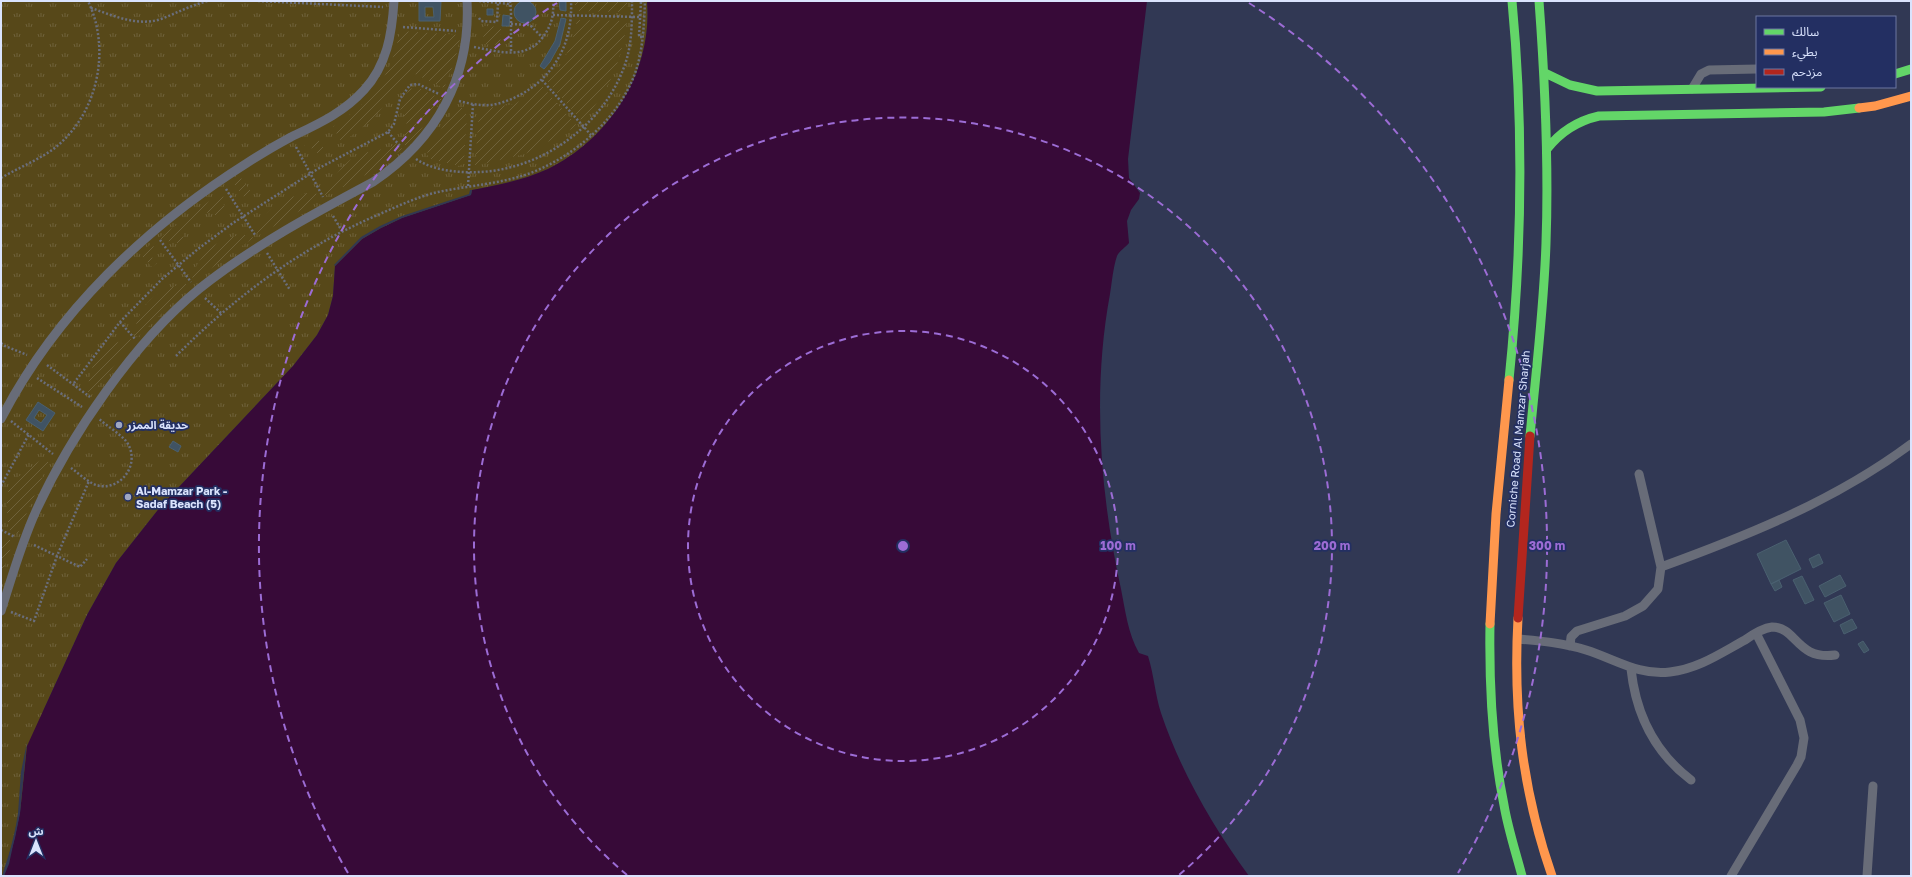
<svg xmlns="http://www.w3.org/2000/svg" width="1912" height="877" font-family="'Golos Text','Noto Sans Arabic',sans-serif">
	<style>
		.park { fill: url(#park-tufts) }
		.garden { fill: url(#garden-furrows) }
		.water { fill: #370a38 }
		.pier { fill: #313854 }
		.building { fill: #405363; stroke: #4a6070; fill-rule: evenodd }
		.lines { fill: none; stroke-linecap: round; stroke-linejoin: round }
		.path { stroke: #6a6e7c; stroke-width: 2.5; stroke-dasharray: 2 2; stroke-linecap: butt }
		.lane { stroke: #686c78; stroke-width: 9 }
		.fast { stroke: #63d668; stroke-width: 9 }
		.slow { stroke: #ff974d; stroke-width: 9 }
		.jam { stroke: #b3261e; stroke-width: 9 }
		.ring { fill: none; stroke: #9c6cd5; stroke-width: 2; stroke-dasharray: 7 5 }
		.poi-dot { fill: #9fa7c2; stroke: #232f62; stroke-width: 1.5 }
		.labels { text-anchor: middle; stroke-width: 3.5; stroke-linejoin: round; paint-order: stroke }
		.poi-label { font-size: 11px; font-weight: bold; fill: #dae3fd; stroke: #232f62; text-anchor: start }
		.street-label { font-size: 11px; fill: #dae3fd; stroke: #232f62 }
		.centre { fill: #9c6cd5; stroke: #232f62; stroke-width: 2 }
		.ring-label { font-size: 12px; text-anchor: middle; font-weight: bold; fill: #9c6cd5; stroke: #232f62; stroke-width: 3.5; stroke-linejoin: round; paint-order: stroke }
	</style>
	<defs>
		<pattern id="park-tufts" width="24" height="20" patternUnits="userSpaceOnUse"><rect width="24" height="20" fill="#574819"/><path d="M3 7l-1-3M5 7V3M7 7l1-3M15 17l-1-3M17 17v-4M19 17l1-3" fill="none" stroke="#6f623b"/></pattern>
		<pattern id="garden-furrows" width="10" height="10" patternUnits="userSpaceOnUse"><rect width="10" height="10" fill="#574819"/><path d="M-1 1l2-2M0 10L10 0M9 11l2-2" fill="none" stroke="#6f623b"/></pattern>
	</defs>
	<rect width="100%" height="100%" fill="#313854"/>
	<!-- park -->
	<path class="park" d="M 1,1 L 647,1 C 653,71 610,139 548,169 C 524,180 498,185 472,190 L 471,195 L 402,218 L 335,266 L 333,296 L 328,315 L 317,335 L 293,366 L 161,506 L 116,563 L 87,615 L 44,709 L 4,876 L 1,876 Z"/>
	<!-- garden -->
	<path class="garden" d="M 575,1 L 627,1 L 628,12 L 575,11 Z
		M 577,20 L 627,21 C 622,60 609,92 582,121 L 547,81 C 565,64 573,43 577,20 Z
		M 484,26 L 501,27 L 500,45 L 483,44 Z
		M 400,31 L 461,35 L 455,60 L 444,88 L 415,74 L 406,76 L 374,118 L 342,143 L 333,127 C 373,99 390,80 400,31 Z
		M 542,86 L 577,126 L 525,154 L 475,166 L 479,113 L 487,108 L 515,104 Z
		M 416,87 L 442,99 L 408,148 L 401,142 C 410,127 408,119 398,106 L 410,89 Z
		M 458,108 L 462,108 L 467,115 L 464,160 L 463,164 L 459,166 L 431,159 L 427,155 L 428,149 L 452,113 Z
		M 318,139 L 327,153 L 320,156 L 314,149 L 304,146 Z
		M 397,143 L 402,149 L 367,174 L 325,196 L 322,190 C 335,180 340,165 355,157 C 368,149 386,152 397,143 Z
		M 241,178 L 252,193 L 245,198 L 234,184 Z
		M 222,192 L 224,194 L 222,201 L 226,209 L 216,216 L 212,212 L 206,213 L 185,230 L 183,233 L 183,240 L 178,243 L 162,240 L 160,237 Z
		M 308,193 L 319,194 L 321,198 L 259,235 L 256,231 C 267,208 283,197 308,193 Z
		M 240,235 L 251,235 L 253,238 L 195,280 L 192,277 C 200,253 215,240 240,235 Z
		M 152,243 L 154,245 L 151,256 L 157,263 L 152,267 L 140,254 Z
		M 186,284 L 188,287 L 138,337 L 134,334 C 139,305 156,288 186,284 Z
		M 130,339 L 133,341 L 91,395 L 88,393 C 89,363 100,344 130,339 Z
		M 45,457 L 47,459 L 44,462 L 49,462 L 18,533 L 9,530 C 3,482 8,484 45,457 Z
		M 7,539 L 13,541 L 1,576 L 1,543 Z"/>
	<!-- water -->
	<path class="water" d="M 647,1 L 1147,1 L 1128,159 L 1129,178 L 1140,193 L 1139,199 L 1131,210 L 1127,221 L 1129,243 C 1126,247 1119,251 1117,256 C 1113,268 1112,282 1110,294 C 1092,391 1100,494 1121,589 C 1125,609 1128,634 1139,653 L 1148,656 C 1154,675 1155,694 1161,713 C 1180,770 1213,827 1249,876 L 4,876 L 15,838 L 20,813 L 27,746 L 87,615 L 116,563 L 161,506 L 293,366 L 317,335 L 328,315 L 333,296 L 335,266 L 362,239 L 381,228 L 402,218 L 471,195 L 472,190 C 498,185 524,180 548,169 C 610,139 653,71 647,1 Z"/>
	<!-- pier -->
	<path class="pier" d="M 470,190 L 472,190 L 471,195 L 402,218 L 381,228 L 362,239 L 335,266 L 334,265 L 361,237 L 380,226 L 402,216 L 469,194 Z
		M 27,742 L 20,813 L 9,864 L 4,876 L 2,876 L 14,838 L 18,813 L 21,772 Z"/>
	<!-- building -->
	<path class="building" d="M 419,1 L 441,1 L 440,21 L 419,21 ZM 425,7 L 433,7 L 434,17 L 425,17 Z
		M 559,1 L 566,1 L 566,11 L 560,10 Z
		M514 12a11 11 0 1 1 22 0a11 11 0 1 1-22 0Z
		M 487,9 L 493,9 L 493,15 L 487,15 Z
		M 503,15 L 510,16 L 509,26 L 502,26 Z
		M 561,18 L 566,19 L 560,44 L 550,62 L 544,69 L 540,66 L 555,41 Z
		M 38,402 L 55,413 L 43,431 L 26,420 ZM 39,410 L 47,415 L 41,423 L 34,418 Z
		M 173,441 L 181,446 L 178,452 L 169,447 Z
		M 1786,540 L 1801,569 L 1771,584 L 1757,554 Z
		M 1819,554 L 1823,563 L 1813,568 L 1809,559 Z
		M 1840,575 L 1846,586 L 1825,597 L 1819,586 Z
		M 1802,576 L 1814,600 L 1805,604 L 1793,580 Z
		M 1779,580 L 1782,587 L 1775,591 L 1771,584 Z
		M 1841,595 L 1850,614 L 1834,622 L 1824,603 Z
		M 1852,619 L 1857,628 L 1844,634 L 1840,625 Z
		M 1863,641 L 1869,650 L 1864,653 L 1858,644 Z"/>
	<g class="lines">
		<!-- path -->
		<path class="path" d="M 258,1 L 383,7
			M 479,1 L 510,4
			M 510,1 L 511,13 L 511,52
			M 91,8 C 112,15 137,27 161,19 C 177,13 191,5 208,1
			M 553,15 L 640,17
			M 479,18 L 481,21 L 497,22 L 498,3
			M 511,24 L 530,25 L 543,38
			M 403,27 L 456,31
			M 642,37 L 639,37 L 641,1 L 644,1
			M 474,47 C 501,52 528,61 545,34 C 552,24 554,13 553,1
			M 542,80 L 591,135
			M 459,101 C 467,103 475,105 483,105 C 495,106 508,101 518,96 C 555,77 573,42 571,1
			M 388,132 L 400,146
			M 296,147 L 323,197
			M 416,159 C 434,171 459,173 480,172 C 545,169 609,121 627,58 C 632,40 632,20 632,1
			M 1,178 C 18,168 36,161 52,150 C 97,117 112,51 88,1
			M 468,186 L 473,104
			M 226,189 L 255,235
			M 333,216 L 342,231
			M 160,240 L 191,282
			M 267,253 L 290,290
			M 205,298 L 221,313
			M 120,322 L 135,339
			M 1,343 L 5,346 L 27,355
			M 176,356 C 235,297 296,251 373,217 C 394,208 416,197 438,192 C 467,186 497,184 525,175 C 571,159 616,122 634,76 C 643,53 644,25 645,1
			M 47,365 L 90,397
			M 37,378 L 82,407
			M 74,383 L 120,322 L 162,279 L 198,249 L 233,223 L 294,184 L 321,167 L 388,132 L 394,124 L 400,99 L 410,85 L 418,84 L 439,94
			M 11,421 L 53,454
			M 71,468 C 80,474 89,484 100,486 C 124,489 141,461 126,441 C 119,433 107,426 99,419
			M 1,486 L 29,434
			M 1,530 L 15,537
			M 34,545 L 80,567 L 87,559
			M 11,612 L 34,621 L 57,556 L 89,481"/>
		<!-- lane -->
		<path class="lane" d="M 1692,89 L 1701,74 L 1709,70 L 1757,69
			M 1,419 C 56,312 147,226 247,163 C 261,154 276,145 291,137 C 318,124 343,113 364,90 C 387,65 392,34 394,1
			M 1661,567 C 1749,535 1836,500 1911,444
			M 1,611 C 12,577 21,544 36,511 C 70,436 134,342 199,289 C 253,246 313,214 373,182 C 437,139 471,77 467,1
			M 1518,639 C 1541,641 1564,643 1586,650 C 1615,659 1639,676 1670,672 C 1698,669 1721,653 1745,640 C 1752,635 1763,628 1772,627 C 1797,627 1796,660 1835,655
			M 1570,646 L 1571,637 L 1577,631 L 1625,616 L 1643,606 L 1658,589 L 1661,567 L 1639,474
			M 1631,669 C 1636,715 1654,752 1691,780
			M 1731,876 L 1797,765 L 1801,757 L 1804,738 L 1800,720 L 1756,633
			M 1867,876 L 1873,786"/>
		<!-- fast -->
		<path class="fast" d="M 1545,73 L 1570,85 L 1597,91 L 1821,87
			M 1895,74 L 1911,69
			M 1547,149 C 1561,131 1577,121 1599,116 L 1824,112 L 1859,108
			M 1509,380 C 1522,253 1524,128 1512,1
			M 1530,436 C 1536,371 1544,307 1546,243 C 1549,162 1545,82 1539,1
			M 1490,624 C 1489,684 1492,746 1504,805 C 1508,829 1516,853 1522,876"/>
		<!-- slow -->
		<path class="slow" d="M 1859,108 L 1875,106 L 1911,96
			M 1518,618 C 1513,708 1522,790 1552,876
			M 1490,624 L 1496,514 L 1509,380"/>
		<!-- jam -->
		<path class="jam" d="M 1518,618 L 1530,436"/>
	</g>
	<!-- distance rings -->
	<g class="ring">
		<circle cx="903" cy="546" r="215"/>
		<path d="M627 875A429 429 0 1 1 1179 875"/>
		<path d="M348 873A644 644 0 0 1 557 3M1249 3A644 644 0 0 1 1458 873"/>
	</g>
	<!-- markers -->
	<g class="poi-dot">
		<circle cx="119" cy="425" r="4"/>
		<circle cx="128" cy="497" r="4"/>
	</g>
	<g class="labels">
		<!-- poi labels -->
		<g class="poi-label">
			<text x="127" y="429">حديقة الممزر</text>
			<text x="136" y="495">Al-Mamzar Park -<tspan x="136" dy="13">Sadaf Beach (5)</tspan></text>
		</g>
		<!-- street labels -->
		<g class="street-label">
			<text transform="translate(1518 439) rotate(-85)" y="4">Corniche Road Al Mamzar Sharjah</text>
		</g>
	</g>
	<circle cx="903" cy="546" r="6" class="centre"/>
	<g class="ring-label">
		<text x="1118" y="550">100 m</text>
		<text x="1332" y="550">200 m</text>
		<text x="1547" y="550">300 m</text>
	</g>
	<!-- border -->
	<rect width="1912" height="877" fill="none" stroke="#dae3fd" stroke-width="4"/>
	<!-- legend -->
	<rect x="1756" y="16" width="140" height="72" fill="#232f62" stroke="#6c77a0"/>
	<rect x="1764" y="29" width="20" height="6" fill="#63d668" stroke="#6c77a0"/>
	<text x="1792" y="36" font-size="12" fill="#dae3fd">سالك</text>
	<rect x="1764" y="49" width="20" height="6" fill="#ff974d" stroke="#6c77a0"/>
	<text x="1792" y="56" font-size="12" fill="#dae3fd">بطيء</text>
	<rect x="1764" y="69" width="20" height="6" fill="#b3261e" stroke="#6c77a0"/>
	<text x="1792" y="76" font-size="12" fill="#dae3fd">مزدحم</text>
	<!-- north arrow -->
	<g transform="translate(36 841)" stroke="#232f62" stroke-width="3" paint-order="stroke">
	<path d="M0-3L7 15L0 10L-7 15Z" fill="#dae3fd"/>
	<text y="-6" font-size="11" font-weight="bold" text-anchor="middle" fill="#dae3fd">ش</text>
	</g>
</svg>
